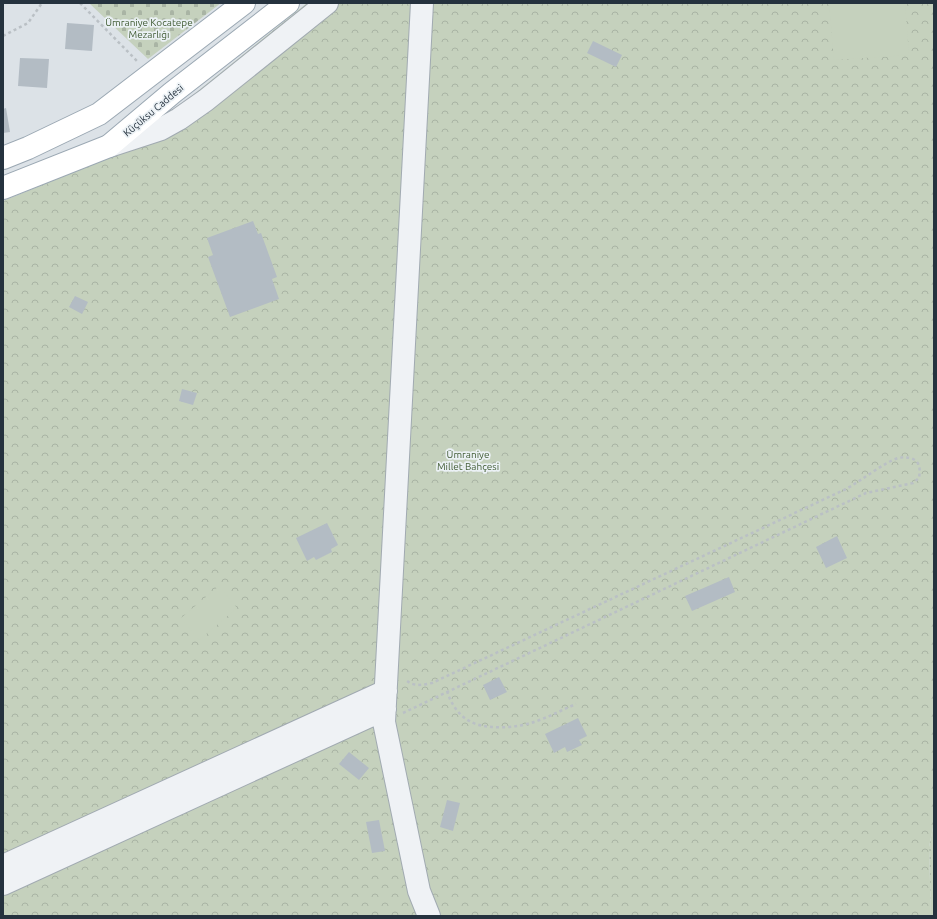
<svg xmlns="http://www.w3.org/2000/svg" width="937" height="919" font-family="Ubuntu,sans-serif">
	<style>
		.grass { fill: url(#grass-dots) }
		.cemetery { fill: url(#cemetery-stones) }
		.park { fill: url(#park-crowns) }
		.pitch { fill: #c5d1bd }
		.building { fill: #b3bcc4 }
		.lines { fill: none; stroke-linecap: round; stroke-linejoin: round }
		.minor-casing { stroke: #a1aab1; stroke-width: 24 }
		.major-casing { stroke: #9ba8b3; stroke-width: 24 }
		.path { stroke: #bac0c5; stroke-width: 2.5; stroke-dasharray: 3 3; stroke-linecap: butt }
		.minor { stroke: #eff2f5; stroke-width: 22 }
		.major { stroke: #fff; stroke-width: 22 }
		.labels { text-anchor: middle; stroke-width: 3.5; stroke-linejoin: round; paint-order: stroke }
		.park-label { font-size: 10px; fill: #3f5a32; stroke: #ebf1f5 }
		.street-label { font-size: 10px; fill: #25323e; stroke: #ebf1f5 }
	</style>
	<defs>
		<pattern id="grass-dots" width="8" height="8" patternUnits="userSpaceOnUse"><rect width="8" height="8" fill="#c5d1bd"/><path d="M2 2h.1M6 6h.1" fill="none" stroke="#a9b4a4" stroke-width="1.8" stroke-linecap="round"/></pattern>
		<pattern id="cemetery-stones" width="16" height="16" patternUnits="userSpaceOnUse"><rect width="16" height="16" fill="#c5d1bd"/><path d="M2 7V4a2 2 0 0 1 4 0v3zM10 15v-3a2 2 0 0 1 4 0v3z" fill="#a9b4a4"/></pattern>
		<pattern id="park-crowns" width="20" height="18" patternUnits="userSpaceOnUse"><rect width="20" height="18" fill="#c5d1bd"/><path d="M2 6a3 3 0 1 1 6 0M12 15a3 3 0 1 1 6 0" fill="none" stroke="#a9b4a4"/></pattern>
	</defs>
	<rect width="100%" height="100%" fill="#dce2e7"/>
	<!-- grass -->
	<path class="grass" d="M 934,823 L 934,916 L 931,916 L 929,847 Z"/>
	<!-- cemetery -->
	<path class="cemetery" d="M 89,3 L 221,3 L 148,59 Z"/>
	<!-- park -->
	<path class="park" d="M 307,3 L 934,3 L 934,823 L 929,847 L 931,916 L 3,916 L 3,201 L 121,153 Z"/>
	<!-- pitch -->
	<path class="pitch" d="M 829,3 L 905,3 L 909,55 L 834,60 Z
		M 219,586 L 237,608 L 199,640 L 181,618 Z"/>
	<!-- building -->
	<path class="building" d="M 67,23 L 94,25 L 92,51 L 65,49 Z
		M 593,41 L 622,55 L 616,67 L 587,53 Z
		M 20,58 L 49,59 L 47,88 L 18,86 Z
		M 6,108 L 10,132 L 3,133 L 3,109 Z
		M 253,221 L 258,234 L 261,233 L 277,277 L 272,279 L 279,299 L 230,317 L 208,257 L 213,255 L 207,238 Z
		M 75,296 L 88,302 L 82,314 L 69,307 Z
		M 182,389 L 197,393 L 193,405 L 179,401 Z
		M 327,523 L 338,545 L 331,549 L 332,552 L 316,560 L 314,557 L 307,561 L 296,538 Z
		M 837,536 L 847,558 L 826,568 L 816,547 Z
		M 729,577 L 735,592 L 692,611 L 685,596 Z
		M 499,677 L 507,692 L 490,700 L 483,685 Z
		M 578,718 L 587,736 L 579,740 L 582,745 L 567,752 L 565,747 L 554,753 L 545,734 Z
		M 349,752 L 369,768 L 359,780 L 339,764 Z
		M 447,800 L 460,803 L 453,831 L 440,827 Z
		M 379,820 L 385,851 L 372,853 L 366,822 Z"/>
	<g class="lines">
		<defs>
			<path id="minor" d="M 422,3 L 384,722 L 419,891 L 429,916
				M 109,146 L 161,129 L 179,119 L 206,100 L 327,3
				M 3,866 L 386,691
				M 3,884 L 385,709"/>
			<path id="major" d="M 3,158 L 28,148 L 99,114 L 244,3
				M 3,188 L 109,146 L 172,93 L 288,3"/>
		</defs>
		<!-- minor casing -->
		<use href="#minor" class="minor-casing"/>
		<!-- major casing -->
		<use href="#major" class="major-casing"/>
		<!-- path -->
		<path class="path" d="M 80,3 L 137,61
			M 3,36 L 28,23 L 42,3
			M 447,691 C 451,704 459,716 471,722 C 487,730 517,728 534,722 C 549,717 562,710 576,704
			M 403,713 L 866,493 L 913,483 L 919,478 C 920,471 921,463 913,459 C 908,457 903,457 898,458 C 883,463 861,481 846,489 L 432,683 C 422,685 414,687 406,680"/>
		<!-- minor -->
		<use href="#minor" class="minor"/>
		<!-- major -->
		<use href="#major" class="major"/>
	</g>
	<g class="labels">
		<!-- park labels -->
		<g class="park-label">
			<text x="149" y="26">Ümraniye Kocatepe<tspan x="149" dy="12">Mezarlığı</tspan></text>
			<text x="468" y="458">Ümraniye<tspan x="468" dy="12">Millet Bahçesi</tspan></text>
		</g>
		<!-- street labels -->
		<g class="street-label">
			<text transform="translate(153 110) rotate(-40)" y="4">Küçüksu Caddesi</text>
		</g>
	</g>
	<!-- border -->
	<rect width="937" height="919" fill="none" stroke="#25323e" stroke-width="8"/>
</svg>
